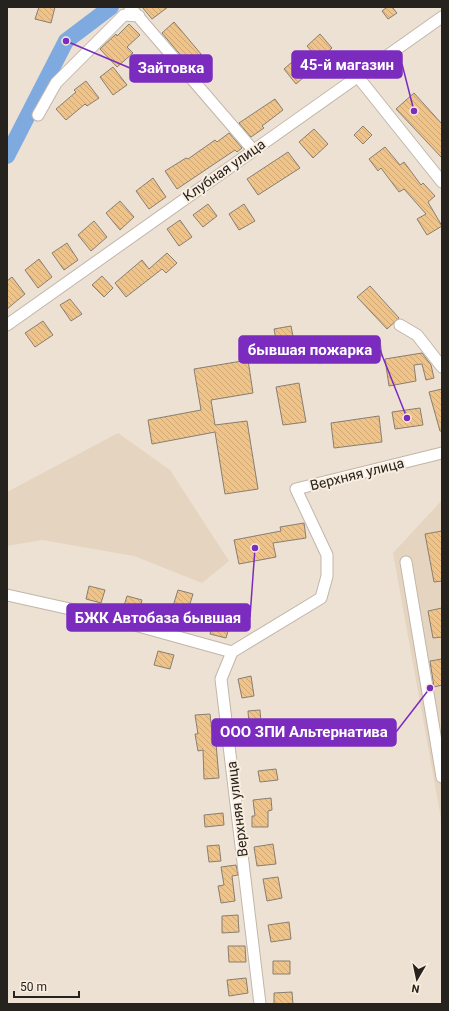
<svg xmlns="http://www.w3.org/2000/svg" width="449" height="1011" font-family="Roboto,sans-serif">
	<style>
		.built { fill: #e5d5c0 }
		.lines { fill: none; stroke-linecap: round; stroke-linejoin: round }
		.river { stroke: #7faadf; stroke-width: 16 }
		.building { fill: url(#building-back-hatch); stroke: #887e71 }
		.minor-casing { stroke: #c1b6a9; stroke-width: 13 }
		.minor { stroke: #fff; stroke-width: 11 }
		.labels { text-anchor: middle; stroke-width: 4; stroke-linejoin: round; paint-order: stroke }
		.street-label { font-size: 14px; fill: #26221d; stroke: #f9eee0 }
		.leader { fill: none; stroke: #7b2cbf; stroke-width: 1.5 }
		.callout-dot { fill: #7b2cbf; stroke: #f9eee0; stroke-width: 1.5 }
		.callout { fill: #7b2cbf; stroke: #7b2cbf; stroke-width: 1.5 }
		.callout-label { font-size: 15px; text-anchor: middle; font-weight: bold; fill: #fff }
	</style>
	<defs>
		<pattern id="building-back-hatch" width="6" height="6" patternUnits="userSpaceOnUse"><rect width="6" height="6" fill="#f0c489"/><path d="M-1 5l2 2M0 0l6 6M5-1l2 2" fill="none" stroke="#cea876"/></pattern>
	</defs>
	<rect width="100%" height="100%" fill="#ece1d3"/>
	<!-- built -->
	<path class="built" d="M 118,433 L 170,470 L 229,561 L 202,583 L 134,556 L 42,540 L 7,546 L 7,492 Z
		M 442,500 L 442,824 L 393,553 Z"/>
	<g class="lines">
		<!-- river -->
		<path class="river" d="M 7,156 L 66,41 L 111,7"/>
	</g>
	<!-- building -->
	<path class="building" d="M 39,7 L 55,7 L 51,23 L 35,19 Z
		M 142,7 L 168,7 L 152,19 Z
		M 387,7 L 392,7 L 397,13 L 388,19 L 382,11 Z
		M 174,22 L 201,54 L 189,65 L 162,33 Z
		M 129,24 L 140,35 L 127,47 L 133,53 L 117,67 L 100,49 L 116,34 L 117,36 Z
		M 320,34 L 332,48 L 319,60 L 307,46 Z
		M 299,56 L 311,71 L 296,84 L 284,69 Z
		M 113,67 L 127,85 L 113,95 L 100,77 Z
		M 86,81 L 99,98 L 87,106 L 85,104 L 66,120 L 56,109 L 76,92 L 74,90 Z
		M 414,93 L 442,124 L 442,158 L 396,109 Z
		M 275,99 L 283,110 L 262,126 L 264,128 L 251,137 L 239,123 Z
		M 363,126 L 372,135 L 363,144 L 354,135 Z
		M 314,129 L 328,144 L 313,158 L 299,142 Z
		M 229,133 L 242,148 L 237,152 L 235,150 L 177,189 L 165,171 L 186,158 L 188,159 L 215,140 L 217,142 Z
		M 385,147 L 400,165 L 404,162 L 421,185 L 423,183 L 435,196 L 428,202 L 442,226 L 427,235 L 417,219 L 426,214 L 404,189 L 399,192 L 381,168 L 378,171 L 369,159 Z
		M 288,152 L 300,168 L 258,195 L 247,179 Z
		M 153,178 L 166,197 L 149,209 L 136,191 Z
		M 120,201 L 134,217 L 120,230 L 106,213 Z
		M 208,204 L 217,216 L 203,227 L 193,215 Z
		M 244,204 L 255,221 L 239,230 L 229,214 Z
		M 180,220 L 192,237 L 179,246 L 167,229 Z
		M 94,221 L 107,237 L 91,251 L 78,235 Z
		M 67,243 L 78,260 L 64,270 L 52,253 Z
		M 167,253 L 177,263 L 166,273 L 162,269 L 126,297 L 115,283 L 142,260 L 149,269 Z
		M 39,259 L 52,277 L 38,288 L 25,270 Z
		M 102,276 L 113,288 L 104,297 L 92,285 Z
		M 12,277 L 25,294 L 7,309 L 7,281 Z
		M 370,286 L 399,318 L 387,329 L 357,297 Z
		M 70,299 L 82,314 L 71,321 L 60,305 Z
		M 43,321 L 53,335 L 35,347 L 25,333 Z
		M 291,326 L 297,357 L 280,360 L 274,329 Z
		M 380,340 L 382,356 L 319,363 L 318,348 Z
		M 422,353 L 431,365 L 434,378 L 426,380 L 422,364 L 414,365 L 416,381 L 389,386 L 385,359 Z
		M 248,360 L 253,393 L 211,400 L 215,425 L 247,421 L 258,489 L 225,494 L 215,432 L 152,444 L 148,420 L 201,410 L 194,369 Z
		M 299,383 L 306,422 L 283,425 L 276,387 Z
		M 442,389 L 442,431 L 440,431 L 429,392 Z
		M 420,408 L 423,425 L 395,429 L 392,412 Z
		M 379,416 L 382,442 L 334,448 L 331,423 Z
		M 304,523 L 306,538 L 273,543 L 276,557 L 239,564 L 234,540 L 281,531 L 280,527 Z
		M 442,531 L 442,581 L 434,582 L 425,534 Z
		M 89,586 L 105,590 L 101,603 L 86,599 Z
		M 178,590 L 193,594 L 188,610 L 173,606 Z
		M 127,596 L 142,600 L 139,613 L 123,609 Z
		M 442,608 L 442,637 L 433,638 L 428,611 Z
		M 214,620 L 230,624 L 226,638 L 210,634 Z
		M 158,651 L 174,655 L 170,669 L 154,665 Z
		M 442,659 L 442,685 L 434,687 L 430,661 Z
		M 251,676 L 254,696 L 242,698 L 238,679 Z
		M 260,710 L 261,723 L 249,724 L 248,711 Z
		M 210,714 L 212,732 L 215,732 L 219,778 L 204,779 L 203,750 L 198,751 L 195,734 L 198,734 L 195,715 Z
		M 276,769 L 278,780 L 260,782 L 258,771 Z
		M 271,798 L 272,810 L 268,811 L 268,827 L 252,827 L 252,816 L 255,816 L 253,800 Z
		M 223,813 L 224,825 L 205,827 L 204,815 Z
		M 273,844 L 276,864 L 257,866 L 254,847 Z
		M 219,845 L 221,861 L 209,862 L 207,846 Z
		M 236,865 L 238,875 L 232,876 L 235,901 L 221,903 L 218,886 L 224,885 L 221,867 Z
		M 278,877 L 282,898 L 267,901 L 263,879 Z
		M 238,915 L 239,932 L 222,933 L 222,916 Z
		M 289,922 L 291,939 L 271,942 L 268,925 Z
		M 228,946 L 245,946 L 246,962 L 229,962 Z
		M 273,961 L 290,961 L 290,974 L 273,974 Z
		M 246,978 L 248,993 L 229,996 L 227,980 Z
		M 292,992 L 293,1004 L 274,1004 L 274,993 Z"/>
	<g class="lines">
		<defs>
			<path id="minor" d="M 130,7 L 253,150
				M 358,77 L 442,182
				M 38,115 L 56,83 L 124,15 L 139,16
				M 7,325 L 442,17
				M 400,325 L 417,335 L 442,367
				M 406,562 L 442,777
				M 7,595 L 106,617 L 232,652
				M 260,1004 L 221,679 L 232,652 L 321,598 L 327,576 L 327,555 L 296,489 L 442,453"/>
		</defs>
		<!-- minor casing -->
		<use href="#minor" class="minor-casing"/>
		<!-- minor -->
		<use href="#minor" class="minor"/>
	</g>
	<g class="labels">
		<!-- street labels -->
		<g class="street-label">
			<text transform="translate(224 170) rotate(-35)" y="5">Клубная улица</text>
			<text transform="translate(357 474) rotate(-14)" y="5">Верхняя улица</text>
			<text transform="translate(237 809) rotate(-97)" y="5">Верхняя улица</text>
		</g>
	</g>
	<!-- callouts -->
	<path class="leader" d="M414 111L402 64M66 41L130 68M407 418L380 350M255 548L250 617M430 688L396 732"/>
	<g class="callout-dot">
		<circle cx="414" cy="111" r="4"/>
		<circle cx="66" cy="41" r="4"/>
		<circle cx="407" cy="418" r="4"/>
		<circle cx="255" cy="548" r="4"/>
		<circle cx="430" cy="688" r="4"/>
	</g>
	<g class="callout">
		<rect x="292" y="51" width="110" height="27" rx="4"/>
		<rect x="130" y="55" width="82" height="27" rx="4"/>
		<rect x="239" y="336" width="141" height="27" rx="4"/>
		<rect x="67" y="604" width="183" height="27" rx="4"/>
		<rect x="212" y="719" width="184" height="27" rx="4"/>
	</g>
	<g class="callout-label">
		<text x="347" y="70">45-й магазин</text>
		<text x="171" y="73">Зайтовка</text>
		<text x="310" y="355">бывшая пожарка</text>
		<text x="158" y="623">БЖК Автобаза бывшая</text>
		<text x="304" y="737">ООО ЗПИ Альтернатива</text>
	</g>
	<!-- border -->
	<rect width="449" height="1011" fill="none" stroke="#26221d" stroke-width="16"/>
	<!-- north arrow -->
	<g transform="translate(417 979) rotate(189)" stroke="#f9eee0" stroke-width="3" paint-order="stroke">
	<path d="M0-3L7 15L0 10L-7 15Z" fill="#26221d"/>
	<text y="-6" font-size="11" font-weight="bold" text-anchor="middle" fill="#26221d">N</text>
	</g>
	<!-- scale -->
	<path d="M14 991v6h65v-6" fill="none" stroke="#26221d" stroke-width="2"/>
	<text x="20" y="991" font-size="12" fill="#26221d" stroke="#f9eee0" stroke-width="3" paint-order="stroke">50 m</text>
</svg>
